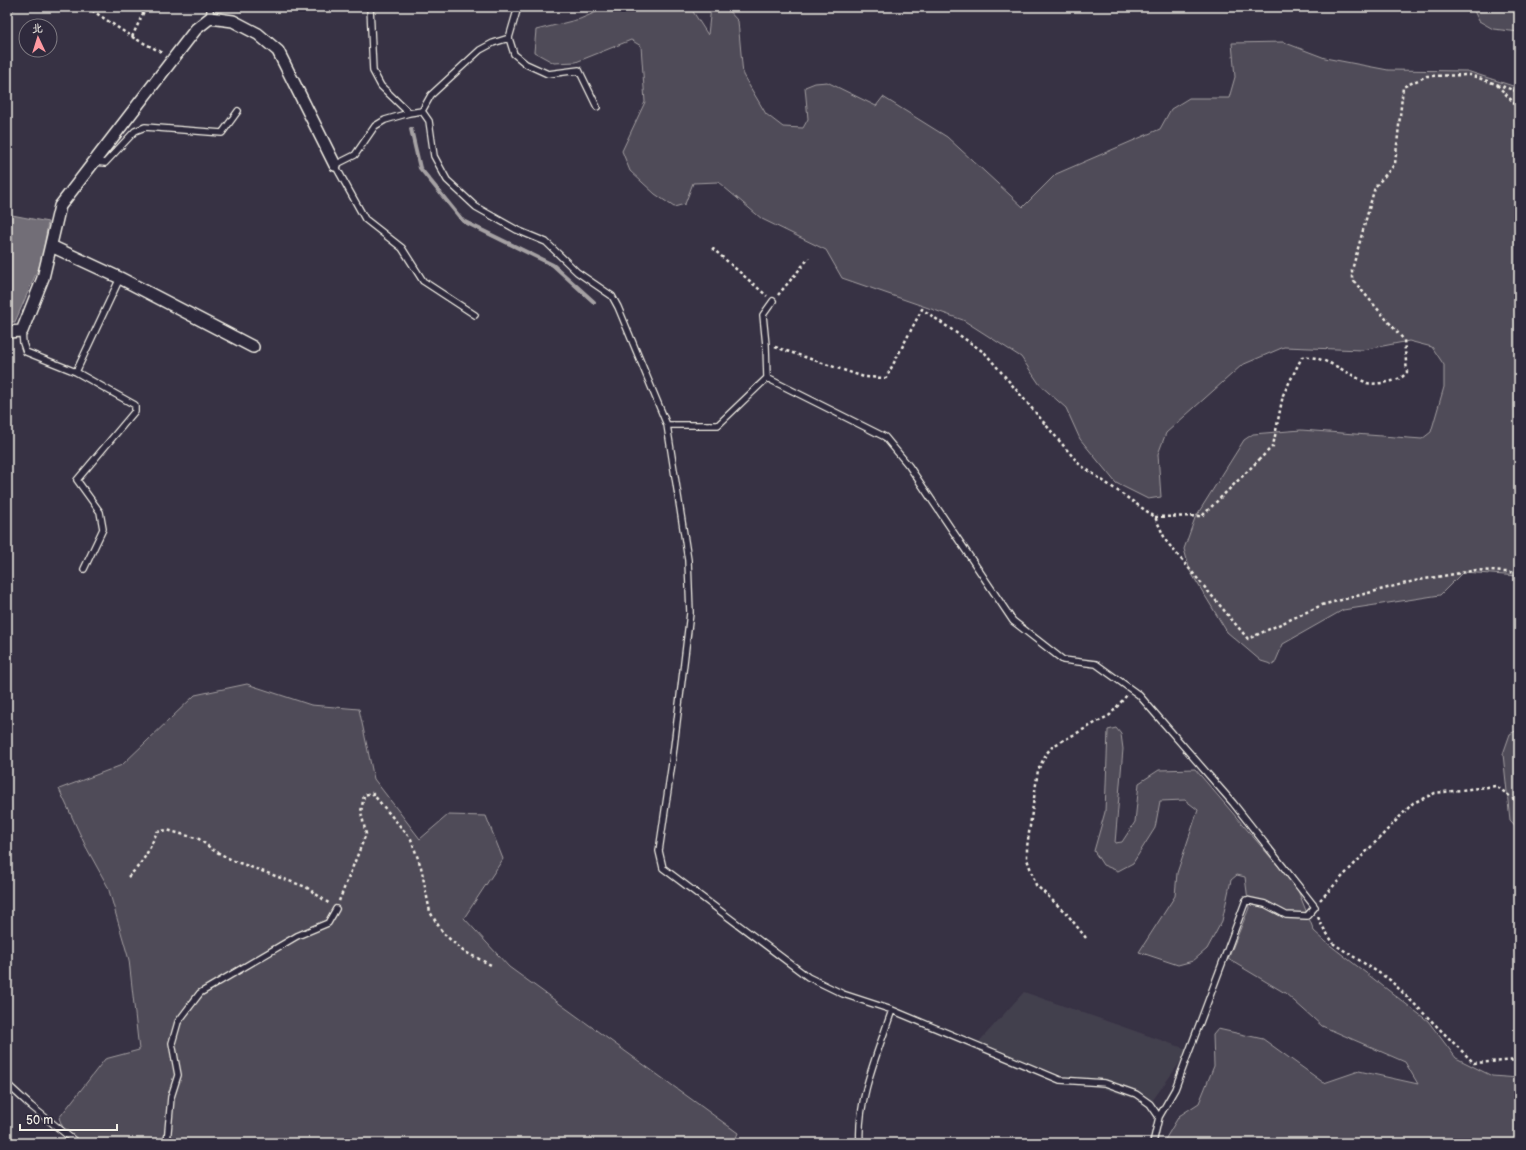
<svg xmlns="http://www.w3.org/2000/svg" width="1526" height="1150" font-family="'Balsamiq Sans','LXGW WenKai TC',sans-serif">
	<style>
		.built { fill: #433f4e }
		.green { fill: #504b59; stroke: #a29ea0 }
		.water { fill: #726e77; stroke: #a6a2a4 }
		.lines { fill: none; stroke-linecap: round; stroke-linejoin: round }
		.stream { stroke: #a6a2a4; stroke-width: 4 }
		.lane-casing { stroke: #f4f1e8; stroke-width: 8 }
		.street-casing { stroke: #f4f1e8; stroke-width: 14 }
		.path { stroke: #f4f1e8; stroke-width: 2.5; stroke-dasharray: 3 3; stroke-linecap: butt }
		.lane { stroke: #2f2a3d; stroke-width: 5.5 }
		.street { stroke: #2f2a3d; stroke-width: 11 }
	</style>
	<rect width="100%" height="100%" fill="#373244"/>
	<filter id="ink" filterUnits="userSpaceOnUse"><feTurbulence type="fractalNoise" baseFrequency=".025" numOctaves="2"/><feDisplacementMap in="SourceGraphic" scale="8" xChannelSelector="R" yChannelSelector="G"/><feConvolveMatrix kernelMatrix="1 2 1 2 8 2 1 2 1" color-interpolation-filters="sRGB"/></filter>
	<g filter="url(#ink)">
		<!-- built -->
		<path class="built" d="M 1024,992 L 1189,1050 L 1150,1104 L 975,1046 Z"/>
		<!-- green -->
		<path class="green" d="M 608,7 L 690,7 L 708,35 L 711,7 L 725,7 L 738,21 L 743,75 L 766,114 L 783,127 L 803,128 L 808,119 L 805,87 L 815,83 L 827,82 L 876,106 L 883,97 L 947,137 L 1023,207 L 1056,174 L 1160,129 L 1171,109 L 1189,98 L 1229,98 L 1235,77 L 1232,43 L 1283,42 L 1325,58 L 1388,70 L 1467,71 L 1519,88 L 1519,576 L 1463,572 L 1440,595 L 1343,610 L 1283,644 L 1274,665 L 1261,661 L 1227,632 L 1190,571 L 1184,549 L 1195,518 L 1244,440 L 1253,434 L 1301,430 L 1422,439 L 1431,432 L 1444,387 L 1444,365 L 1432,347 L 1409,341 L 1362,350 L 1284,347 L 1242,365 L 1166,433 L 1158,454 L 1161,497 L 1148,499 L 1116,483 L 1080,439 L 1066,408 L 1040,385 L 1021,357 L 963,320 L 842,278 L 826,250 L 762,219 L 718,182 L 693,183 L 685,204 L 674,207 L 655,194 L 630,171 L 622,151 L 645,102 L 641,46 L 631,40 L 576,62 L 554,63 L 534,52 L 536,30 L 580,19 Z
			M 1472,7 L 1519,7 L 1519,32 L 1493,29 L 1479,21 Z
			M 247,684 L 311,705 L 359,709 L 374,779 L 420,839 L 448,815 L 486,816 L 503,859 L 464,918 L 509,967 L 738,1133 L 734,1143 L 69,1143 L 59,1118 L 105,1059 L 139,1050 L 129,960 L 108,887 L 86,847 L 59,789 L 122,765 L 195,695 Z
			M 1116,728 L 1121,734 L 1123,749 L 1115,843 L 1122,842 L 1135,822 L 1139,783 L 1159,770 L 1195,769 L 1297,888 L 1314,931 L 1326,942 L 1428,1021 L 1456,1058 L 1492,1076 L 1519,1078 L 1519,1143 L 1163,1143 L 1179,1116 L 1199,1103 L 1214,1066 L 1213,1035 L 1218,1029 L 1263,1039 L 1324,1083 L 1359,1071 L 1418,1084 L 1405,1062 L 1322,1026 L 1285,993 L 1228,959 L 1249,908 L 1245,877 L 1237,875 L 1231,880 L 1222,921 L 1207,949 L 1193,961 L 1178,965 L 1139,952 L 1175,896 L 1177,873 L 1198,810 L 1185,800 L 1160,801 L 1155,828 L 1133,863 L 1118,871 L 1103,865 L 1094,851 L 1105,812 L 1108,730 Z
			M 1519,729 L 1519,830 L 1510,820 L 1503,754 L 1510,734 Z"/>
		<!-- water -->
		<path class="water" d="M 7,214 L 48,222 L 42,260 L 15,322 L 7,322 Z"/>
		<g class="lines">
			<!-- stream -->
			<path class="stream" d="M 7,11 L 16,7
				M 411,129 L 420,168 L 463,221 L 553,265 L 594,302"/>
			<defs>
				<path id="lane" d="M 210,7 L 210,18
					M 370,7 L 373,71 L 381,86 L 409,113
					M 509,38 L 518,7
					M 422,111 L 431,95 L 480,50 L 493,43 L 509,38 L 514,54 L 526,64 L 548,74 L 579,70 L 597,107
					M 95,162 L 105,163 L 135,131 L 145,127 L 222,133 L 238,111
					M 475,315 L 423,281 L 402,248 L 365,219 L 335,165 L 355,155 L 375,126 L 385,120 L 409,113 L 422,111 L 429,121 L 434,156 L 447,180 L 476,207 L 517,230 L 546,242 L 577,272 L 612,296 L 618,307 L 667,425 L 688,560 L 690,613 L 672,763 L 659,851 L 663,868 L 808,977 L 843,994 L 892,1010 L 1060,1080 L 1105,1083 L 1136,1094 L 1150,1104 L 1159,1117 L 1153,1143
					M 22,331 L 23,343 L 26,352 L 76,372 L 135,405 L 135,411 L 77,480 L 100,512 L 103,529 L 84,569
					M 76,372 L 120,278
					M 767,378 L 885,437 L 909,466 L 1013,621 L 1063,660 L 1096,664 L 1139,695 L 1233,803 L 1315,907 L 1307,916 L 1286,915 L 1265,904 L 1246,900 L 1175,1089 L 1159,1117
					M 667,425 L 718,425 L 767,378 L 766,345 L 763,315 L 773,301
					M 7,1084 L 31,1106 L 77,1143
					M 167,1143 L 171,1097 L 178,1075 L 172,1043 L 178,1022 L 200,993 L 297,936 L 328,923 L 336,909
					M 860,1143 C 857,1099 878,1052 892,1010"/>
				<path id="street" d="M 51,246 L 120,278 L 253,347
					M 7,332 L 22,331 L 43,278 L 60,206 L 196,29 L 210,18 L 233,21 L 258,34 L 278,51 L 335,165"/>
			</defs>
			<!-- lane casing -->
			<use href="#lane" class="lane-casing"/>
			<!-- street casing -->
			<use href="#street" class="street-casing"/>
			<!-- path -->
			<path class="path" d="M 87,7 L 132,37 L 163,53
				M 132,37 L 146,7
				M 1497,85 L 1519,108
				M 712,248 L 767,296
				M 778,295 L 809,258
				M 775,347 L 864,377 L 886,378 L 922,309 L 985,353 L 1079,464 L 1155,517 L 1166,541 L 1248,639 L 1322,605 L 1414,581 L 1477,570 L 1519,573
				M 1155,517 L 1202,516 L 1273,446 L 1283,395 L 1302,357 C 1321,354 1350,375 1367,383 C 1373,385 1394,382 1400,378 C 1403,377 1405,374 1407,372 L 1404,340 L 1352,279 L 1352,270 L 1375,187 L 1395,164 L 1403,87 L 1427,76 L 1470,75 L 1519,92
				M 128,877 C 144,862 148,852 157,832 L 167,830 L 199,839 L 213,850 L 234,861 L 306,887 L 330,904
				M 1320,900 L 1413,803 L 1435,793 L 1496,786 L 1519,803
				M 339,901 L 366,834 L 361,812 L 364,795 L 372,793 L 411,839 L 421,867 L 430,912 L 443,933 L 463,951 L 493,966
				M 1318,917 L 1322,926 L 1334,944 L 1390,980 L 1474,1063 L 1519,1060
				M 1086,938 L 1067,914 L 1036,885 L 1027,859 L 1027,847 L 1038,770 L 1046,754 L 1053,746 L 1110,715 L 1127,695"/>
			<!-- lane -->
			<use href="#lane" class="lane"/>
			<!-- street -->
			<use href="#street" class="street"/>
		</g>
	</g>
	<!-- margin -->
	<rect width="1526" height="1150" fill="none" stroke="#2f2a3d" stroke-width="24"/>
	<rect x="12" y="12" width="1502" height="1126" fill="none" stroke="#f4f1e8" stroke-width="1.5" filter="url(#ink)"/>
	<!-- north arrow -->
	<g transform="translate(38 38) rotate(356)"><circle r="19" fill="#2f2a3d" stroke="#7e7a81"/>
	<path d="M0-3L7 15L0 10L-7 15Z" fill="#ff9aa2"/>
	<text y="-6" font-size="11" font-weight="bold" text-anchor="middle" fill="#f4f1e8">北</text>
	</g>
	<!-- scale -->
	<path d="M20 1124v6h97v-6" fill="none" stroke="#f4f1e8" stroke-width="2"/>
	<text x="26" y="1124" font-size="12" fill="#f4f1e8" stroke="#2f2a3d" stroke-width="3" paint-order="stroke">50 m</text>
</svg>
